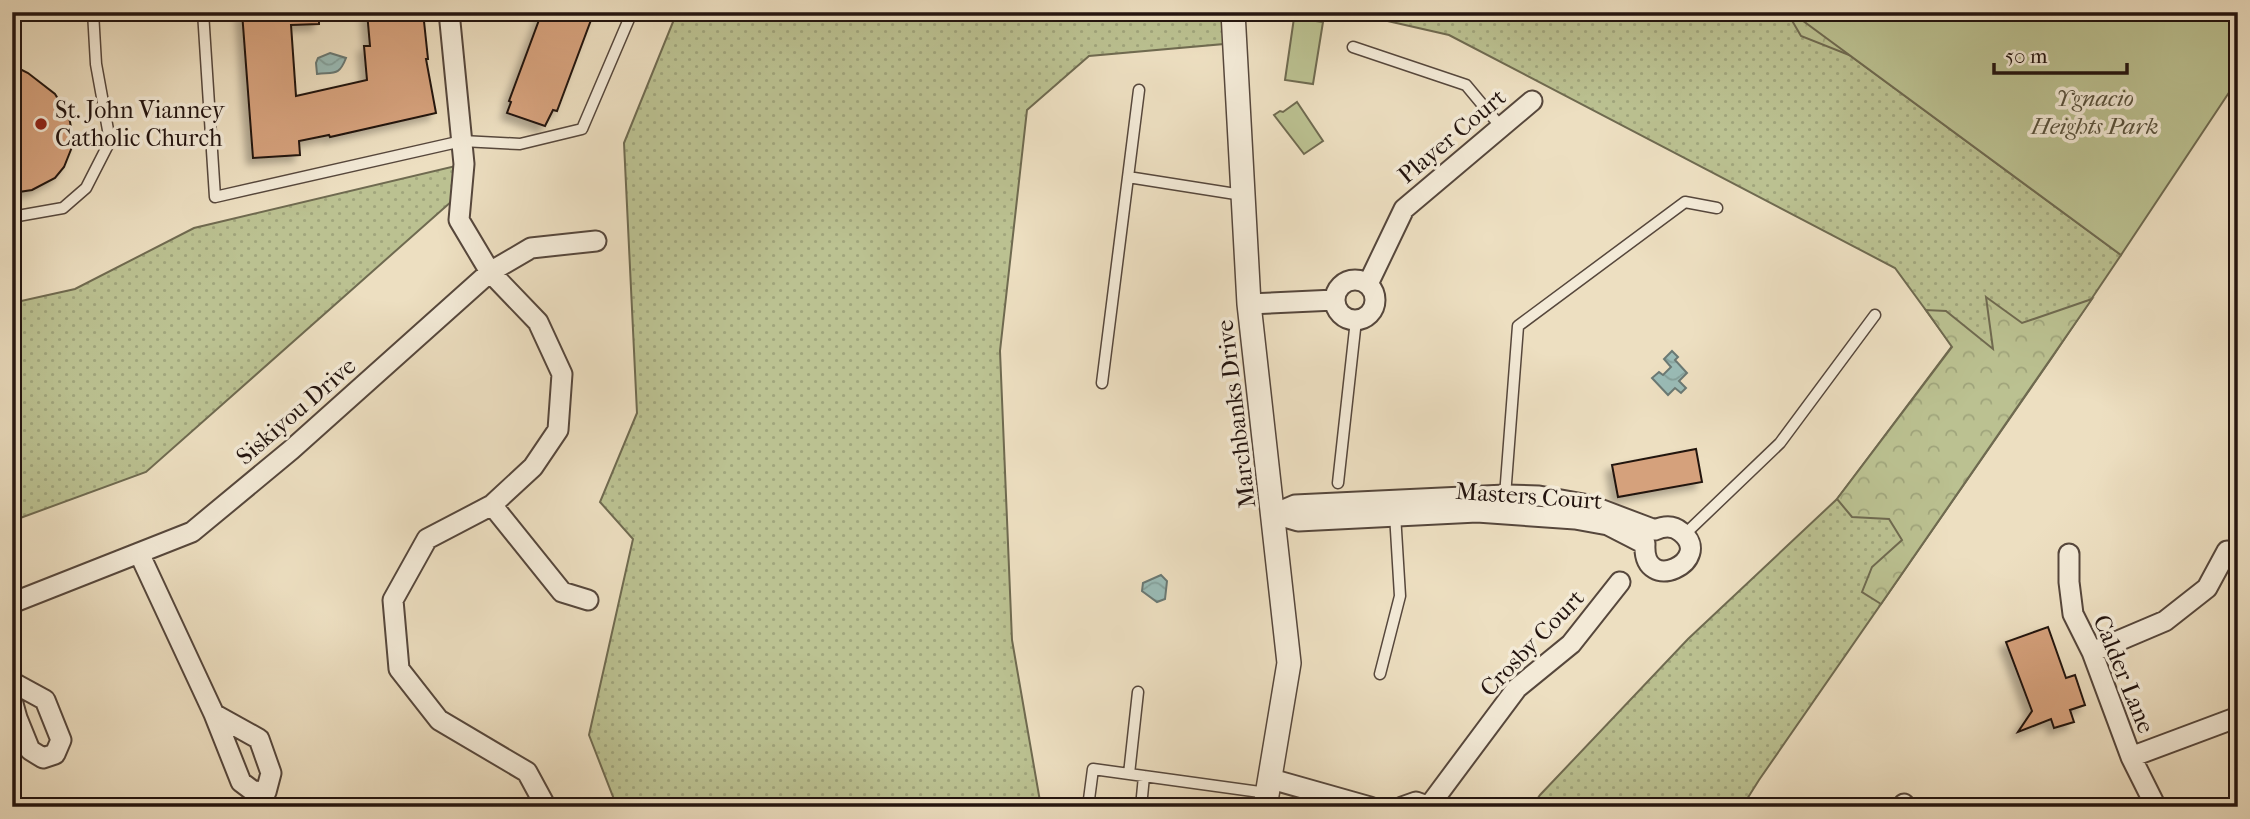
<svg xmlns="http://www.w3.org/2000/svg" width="2250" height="819" font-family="'IM FELL French Canon',serif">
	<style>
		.grass { fill: url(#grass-dots); stroke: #6f6a50; stroke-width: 2 }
		.forest { fill: url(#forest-crowns); stroke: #6f6a50; stroke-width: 2 }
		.park { fill: #bbc191; stroke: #6f6a50; stroke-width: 2 }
		.water { fill: url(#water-waves); stroke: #6a7974; stroke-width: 2 }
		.building { fill: #d5a17c; stroke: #23140f; stroke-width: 2; filter: url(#shadow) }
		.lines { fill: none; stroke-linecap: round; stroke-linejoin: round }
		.service-casing { stroke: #56473c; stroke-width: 13 }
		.minor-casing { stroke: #56473c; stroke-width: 23 }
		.tertiary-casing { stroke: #56473c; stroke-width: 26 }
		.service { stroke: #f3ead7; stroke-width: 10 }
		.minor { stroke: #f3ead7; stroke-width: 19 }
		.tertiary { stroke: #f3ead7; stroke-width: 23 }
		.poi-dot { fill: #8f2418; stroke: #f3ead7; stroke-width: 2.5 }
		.labels { text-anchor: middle; stroke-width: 7; stroke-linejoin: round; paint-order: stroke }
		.park-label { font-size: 24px; font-style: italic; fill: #58513c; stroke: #f3ead7 }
		.poi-label { font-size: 24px; fill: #23140f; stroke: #f3ead7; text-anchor: start }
		.street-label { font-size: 24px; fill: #23140f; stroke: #f3ead7 }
	</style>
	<defs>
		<pattern id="grass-dots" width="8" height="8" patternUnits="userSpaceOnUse" patternTransform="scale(1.75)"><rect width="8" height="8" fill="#bbc191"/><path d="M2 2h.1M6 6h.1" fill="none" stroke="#a0a57c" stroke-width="1.8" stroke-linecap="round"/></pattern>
		<pattern id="forest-crowns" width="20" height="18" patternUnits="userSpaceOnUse" patternTransform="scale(1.75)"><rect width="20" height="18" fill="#bbc191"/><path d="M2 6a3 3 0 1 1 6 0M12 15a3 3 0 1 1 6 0" fill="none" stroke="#a0a57c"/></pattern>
		<pattern id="water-waves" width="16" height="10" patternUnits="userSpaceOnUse" patternTransform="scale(1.75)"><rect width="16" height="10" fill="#9abcb7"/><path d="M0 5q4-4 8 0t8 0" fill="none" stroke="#84a19c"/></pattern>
		<filter id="shadow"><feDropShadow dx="-6" dy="6" stdDeviation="3.5" flood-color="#0004"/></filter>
	</defs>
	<rect width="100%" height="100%" fill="#eddfc1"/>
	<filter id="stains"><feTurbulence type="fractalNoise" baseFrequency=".00286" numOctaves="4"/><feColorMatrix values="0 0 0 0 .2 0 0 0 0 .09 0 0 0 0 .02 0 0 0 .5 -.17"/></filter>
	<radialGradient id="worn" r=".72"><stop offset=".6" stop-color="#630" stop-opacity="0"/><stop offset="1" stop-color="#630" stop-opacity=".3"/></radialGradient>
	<!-- grass -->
	<path class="grass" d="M 677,12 L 1233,12 L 1235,43 L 1089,56 L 1027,110 L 1000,351 L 1012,640 L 1041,807 L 617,807 L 589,735 L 633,539 L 600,502 L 637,413 L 624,143 Z
		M 1348,12 L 1791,12 L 2121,255 L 2053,356 L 1759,780 L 1742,807 L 1532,807 L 1540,795 L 1688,639 L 1837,499 L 1952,346 L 1895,268 L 1449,35 Z
		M 464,164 L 461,193 L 146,472 L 12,521 L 12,303 L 75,289 L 194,228 Z"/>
	<!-- forest -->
	<path class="forest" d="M 1787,12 L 1833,12 L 1849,55 L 1801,36 Z
		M 1986,297 L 2022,323 L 2092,299 L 1881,604 L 1862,592 L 1872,567 L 1902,540 L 1889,519 L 1852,517 L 1837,499 L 1952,347 L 1926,310 L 1946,311 L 1993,349 Z"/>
	<!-- park -->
	<path class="park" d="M 1791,12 L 2238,12 L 2238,79 L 2121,255 Z
		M 1294,18 L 1323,22 L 1313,84 L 1285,80 Z
		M 1297,102 L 1323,141 L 1304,154 L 1274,115 L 1280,111 L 1283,112 Z"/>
	<!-- water -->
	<path class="water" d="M 330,53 L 346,58 C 339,76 335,72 317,74 L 316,63 L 318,58 Z
		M 1672,351 L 1678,357 L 1675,360 L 1687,373 L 1679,381 L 1686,388 L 1681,393 L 1675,388 L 1668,395 L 1652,378 L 1659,372 L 1663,375 L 1671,367 L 1664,359 Z
		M 1161,575 L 1167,581 L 1165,599 L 1157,602 L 1142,591 L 1143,583 Z"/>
	<!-- building -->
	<path class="building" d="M 242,12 L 319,12 L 319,24 L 291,25 L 296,96 L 367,80 L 364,46 L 370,46 L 367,12 L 423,12 L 428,59 L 426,59 L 436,113 L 330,137 L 329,135 L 299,141 L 300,155 L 253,158 Z
		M 542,12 L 594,12 L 557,111 L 553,110 L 545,126 L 507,113 L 511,102 L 509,101 Z
		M 12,65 L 28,73 L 55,94 L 69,117 L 74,142 L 64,167 L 55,178 L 32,190 L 12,193 Z
		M 1696,449 L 1702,482 L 1618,497 L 1612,465 Z
		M 2048,627 L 2066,678 L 2075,675 L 2085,705 L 2070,710 L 2074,722 L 2054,728 L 2051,719 L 2018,732 L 2032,711 L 2006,642 Z"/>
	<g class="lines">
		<defs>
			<path id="service" d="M 203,12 L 215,197 L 462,141 L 520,144 L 582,129 L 632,12
				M 1353,47 L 1466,85 L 1501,127
				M 1128,177 L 1242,195
				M 12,217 L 63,208 L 86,188 L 110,141 L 96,64 L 93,12
				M 1102,383 L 1139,90
				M 1338,483 L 1356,320
				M 1505,496 L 1518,326 L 1685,202 L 1717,208
				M 1684,535 L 1780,443 L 1875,315
				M 1380,674 L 1400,596 L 1395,514
				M 1129,774 L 1138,692
				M 1088,807 L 1093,769 L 1267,793
				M 1141,807 L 1144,776"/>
			<path id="minor" d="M 449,12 L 464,164 L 459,220 L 490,272 L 538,322 L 562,374 L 558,430 L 533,467 L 492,505 L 427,539 L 393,600 L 399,669 L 439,720 L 527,772 L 546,807
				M1335 300a20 20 0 1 1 40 0a20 20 0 1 1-40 0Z
				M 1368,284 L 1404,209 L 1532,101
				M 1249,304 L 1335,300
				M 1505,495 L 1539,496 L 1589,505 L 1655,530 C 1664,526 1673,525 1681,532 C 1716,560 1642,597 1645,544 L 1608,525 L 1575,519 L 1477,512 L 1298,521 L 1274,514 L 1295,505 Z
				M 492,505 L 562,592 L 588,600
				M 139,553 L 214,714 L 241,782 L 253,791 L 266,792 L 271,773 L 259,739 L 214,714
				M 2069,554 L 2069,582 L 2073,614 L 2092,652 L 2131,757 L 2156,807
				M 12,603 L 192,532 L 291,450 L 490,272 L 531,248 L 596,241
				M 2092,652 L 2165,621 L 2207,588 L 2227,551
				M 12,682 L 45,700 L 61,740 L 55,754 L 43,758 L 30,750 L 17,718 L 12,700
				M 2131,757 L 2238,717
				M 1271,779 L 1370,807
				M 1904,804 L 1905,807
				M 1429,806 L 1517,688 L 1571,644 L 1620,582
				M 1402,807 L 1416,802 L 1430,807"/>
			<path id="tertiary" d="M 1233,12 L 1249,304 L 1289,663 L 1265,807"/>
		</defs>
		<!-- service casing -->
		<use href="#service" class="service-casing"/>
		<!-- minor casing -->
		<use href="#minor" class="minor-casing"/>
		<!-- tertiary casing -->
		<use href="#tertiary" class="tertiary-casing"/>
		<!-- service -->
		<use href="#service" class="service"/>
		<!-- minor -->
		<use href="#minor" class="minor"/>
		<!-- tertiary -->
		<use href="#tertiary" class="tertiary"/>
	</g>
	<!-- markers -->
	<circle class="poi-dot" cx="41" cy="124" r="7"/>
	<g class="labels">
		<!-- park labels -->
		<g class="park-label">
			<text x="2095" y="106">Ygnacio<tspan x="2095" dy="28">Heights Park</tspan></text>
		</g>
		<!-- poi labels -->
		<g class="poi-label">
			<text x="55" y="118">St. John Vianney<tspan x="55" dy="28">Catholic Church</tspan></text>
		</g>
		<!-- street labels -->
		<g class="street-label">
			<text transform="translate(1452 136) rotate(-40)" y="8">Player Court</text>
			<text transform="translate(296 411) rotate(-41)" y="8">Siskiyou Drive</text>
			<text transform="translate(1236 414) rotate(-97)" y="8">Marchbanks Drive</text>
			<text transform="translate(1529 496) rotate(4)" y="8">Masters Court</text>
			<text transform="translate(1532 643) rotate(-46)" y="8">Crosby Court</text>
			<text transform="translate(2124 674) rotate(68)" y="8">Calder Lane</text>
		</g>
	</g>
	<!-- margin -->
	<rect width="2250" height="819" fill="none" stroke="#eddfc1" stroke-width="42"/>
	<rect x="14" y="14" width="2222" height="791" fill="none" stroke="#23140f" stroke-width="3.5"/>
	<rect x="21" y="21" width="2208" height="777" fill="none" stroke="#23140f" stroke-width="2"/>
	<!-- scale -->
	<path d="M1994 63v10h133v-10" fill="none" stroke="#23140f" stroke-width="3.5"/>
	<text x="2005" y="63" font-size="21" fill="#23140f" stroke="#f3ead7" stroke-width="5" paint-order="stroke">50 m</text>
	<rect width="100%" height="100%" filter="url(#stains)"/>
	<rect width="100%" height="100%" fill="url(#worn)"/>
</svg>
